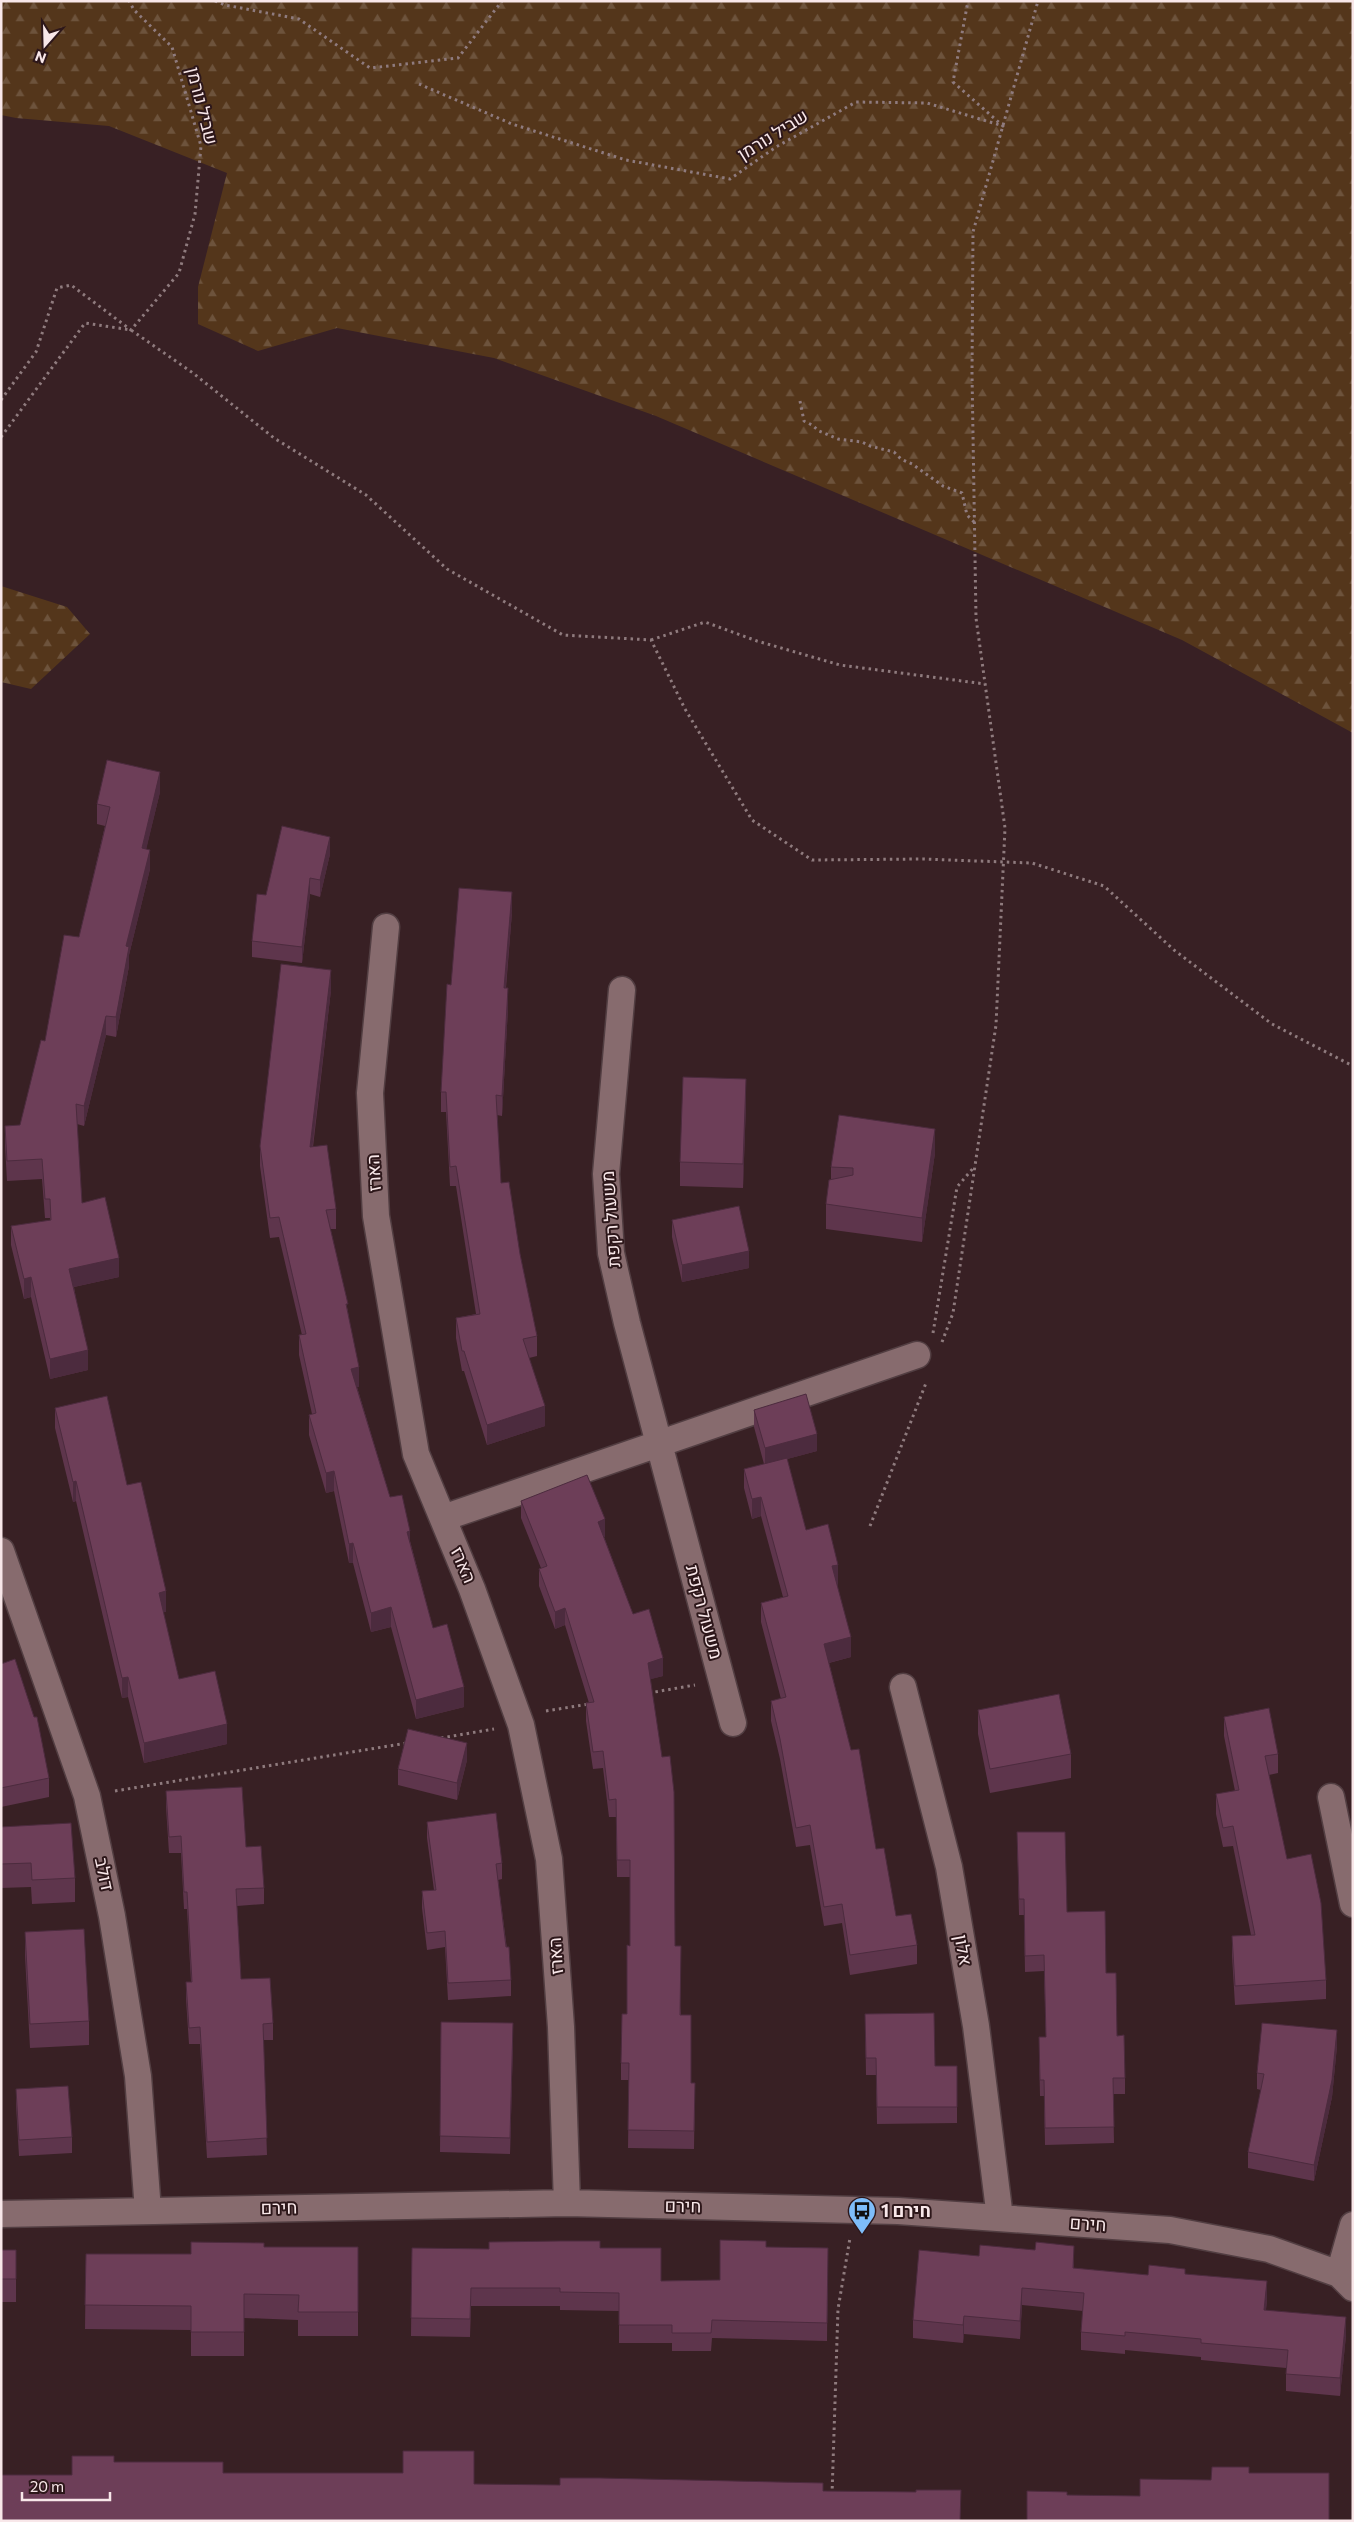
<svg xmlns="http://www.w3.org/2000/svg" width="1354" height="2522" font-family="Commissioner,Heebo,sans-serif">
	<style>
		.forest { fill: url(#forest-firs) }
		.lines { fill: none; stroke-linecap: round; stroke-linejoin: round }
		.minor-casing { stroke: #523e42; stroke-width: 29 }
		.path { stroke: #8f7b7e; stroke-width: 3; stroke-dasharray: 2.5 4; stroke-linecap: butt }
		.minor { stroke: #876b6e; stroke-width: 26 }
		.wall { fill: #5e354c }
		.shaded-wall { fill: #4c2b3e }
		.building { fill: #6d3e58; stroke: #4c2b3e }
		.labels { text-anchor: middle; stroke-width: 4; stroke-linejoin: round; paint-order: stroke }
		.street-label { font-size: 18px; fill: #f8e7e9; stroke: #2d171a }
		.poi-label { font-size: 18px; font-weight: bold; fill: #f8e7e9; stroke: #2d171a; text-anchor: start }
	</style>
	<defs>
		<pattern id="forest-firs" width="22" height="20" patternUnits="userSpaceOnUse" patternTransform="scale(1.25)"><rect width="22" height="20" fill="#54361b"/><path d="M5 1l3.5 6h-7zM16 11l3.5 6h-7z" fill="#6d533c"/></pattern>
	</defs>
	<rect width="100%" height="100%" fill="#382024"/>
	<!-- forest -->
	<path class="forest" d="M 1,1 L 1353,1 L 1353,733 L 1182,640 L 656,416 L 494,358 L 337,328 L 258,351 L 198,324 L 198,287 L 227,173 L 109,126 L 16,118 L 1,115 Z
		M 1,586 L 67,607 L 90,634 L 31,689 L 1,682 Z"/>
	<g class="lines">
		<defs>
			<path id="minor" d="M 386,927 L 370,1093 L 376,1216 L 416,1454 L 472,1589 L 521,1725 L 549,1859 L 561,2027 L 567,2203
				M 622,990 L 606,1174 L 611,1253 L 627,1323 L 733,1723
				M 443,1518 L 917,1355
				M 1,1551 L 87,1796 L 112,1916 L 138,2076 L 148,2211
				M 903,1687 L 949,1867 L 976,2026 L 1000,2218
				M 1331,1797 L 1353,1904
				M 1,2214 L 567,2203 L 898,2211 L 1170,2230 L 1269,2249 L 1339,2274 L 1353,2288
				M 1339,2274 L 1353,2225"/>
		</defs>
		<!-- minor casing -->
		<use href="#minor" class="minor-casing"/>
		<!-- path -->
		<path class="path" d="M 215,1 L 225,5 L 299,19 L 370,68 L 458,58 L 502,1
			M 419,84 L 512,124 L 626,160 L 730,179 L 776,147 L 856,102 L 927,103 L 1003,126 L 953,82 L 968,1
			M 1,400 L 36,352 L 57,288 L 71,285 L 131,330 L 179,273 L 195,214 L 201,146 L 172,47 L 134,10 L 129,1
			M 800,401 L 804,421 L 812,425 L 819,431 L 838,439 L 862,442 L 870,446 L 894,452 L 901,459 L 912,464 L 943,486 L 962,493 L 967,515 L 974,522
			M 1,437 L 85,323 L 131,330 L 193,373 L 274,438 L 366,495 L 447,569 L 563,635 L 651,640 L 685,709 L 752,820 L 812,860 L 923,859 L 1032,863 L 1104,886 L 1174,950 L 1272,1024 L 1353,1066
			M 651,640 L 705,622 L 757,641 L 840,665 L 985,684
			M 933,1333 L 957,1187 L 975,1166
			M 942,1342 L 953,1313 L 996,1025 L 1005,828 L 976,618 L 972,373 L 973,232 L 1038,1
			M 870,1526 L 926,1383
			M 649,1693 L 695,1685
			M 546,1711 L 589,1704
			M 441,1738 L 494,1729
			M 115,1791 L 407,1743
			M 832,2495 L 838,2309 L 850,2238"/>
		<!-- minor -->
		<use href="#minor" class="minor"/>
	</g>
	<!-- wall -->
	<path class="wall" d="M 160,792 L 146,849 L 150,869 L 129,955 L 129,966 L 116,1037 L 106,1035 L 84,1126 L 77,1124 L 82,1203 L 119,1277 L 74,1287 L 88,1370 L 50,1379 L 31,1297 L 24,1299 L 11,1245 L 11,1226 L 50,1221 L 50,1218 L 45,1218 L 42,1179 L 7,1181 L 5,1146 L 5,1126 L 20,1125 L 45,1041 L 79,937 L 105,826 L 97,824 L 97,804 Z
		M 330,854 L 320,897 L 310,894 L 302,963 L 252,957 L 252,941 L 266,895 Z
		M 512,912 L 506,988 L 508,1008 L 502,1116 L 497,1115 L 501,1183 L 520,1254 L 537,1336 L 537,1356 L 529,1358 L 545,1426 L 487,1445 L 464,1371 L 462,1371 L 456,1338 L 456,1318 L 476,1314 L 456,1186 L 450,1186 L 446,1112 L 441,1112 L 441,1092 Z
		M 331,990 L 313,1147 L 336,1209 L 336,1229 L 330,1229 L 348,1312 L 359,1387 L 357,1387 L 390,1497 L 410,1541 L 433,1628 L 464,1707 L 416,1719 L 391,1627 L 371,1632 L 353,1563 L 349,1563 L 334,1491 L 326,1493 L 309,1435 L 309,1415 L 312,1414 L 299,1355 L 299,1335 L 302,1335 L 279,1237 L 270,1238 L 260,1166 L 260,1146 Z
		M 746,1103 L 743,1188 L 680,1186 L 680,1162 Z
		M 935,1153 L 922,1242 L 826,1229 L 826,1204 L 831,1180 L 831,1167 Z
		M 672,1220 L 749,1268 L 682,1282 L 672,1237 Z
		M 55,1408 L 127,1485 L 166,1612 L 163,1612 L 179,1679 L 227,1744 L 144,1763 L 128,1697 L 122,1698 L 76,1501 L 73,1502 L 55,1428 Z
		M 754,1410 L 817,1451 L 787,1459 L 806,1530 L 838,1584 L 837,1585 L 851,1657 L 829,1663 L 876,1849 L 896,1916 L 917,1945 L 917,1964 L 850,1975 L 842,1923 L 824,1926 L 810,1845 L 796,1847 L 780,1759 L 771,1721 L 771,1701 L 781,1699 L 761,1622 L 761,1603 L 783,1597 L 761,1516 L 752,1519 L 744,1488 L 744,1469 L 764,1464 L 754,1427 Z
		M 521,1501 L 605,1537 L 604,1537 L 633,1614 L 663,1676 L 650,1679 L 681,2015 L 691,2083 L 695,2083 L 694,2149 L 628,2148 L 629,2080 L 621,2080 L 621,2063 L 627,2014 L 630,1946 L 630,1877 L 617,1877 L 616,1817 L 609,1817 L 603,1768 L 593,1769 L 586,1721 L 586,1703 L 589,1703 L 565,1625 L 555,1629 L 539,1586 L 539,1569 L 541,1568 L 521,1518 Z
		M 1,1664 L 49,1778 L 49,1797 L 1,1807 Z
		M 978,1710 L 1071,1754 L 1071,1778 L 990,1793 L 978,1734 Z
		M 1224,1717 L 1278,1754 L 1278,1773 L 1269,1775 L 1287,1859 L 1326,1980 L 1326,1999 L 1235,2005 L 1232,1956 L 1232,1936 L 1251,1935 L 1233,1846 L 1223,1847 L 1216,1814 L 1216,1794 L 1235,1791 L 1224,1736 Z
		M 467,1760 L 457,1800 L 398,1785 L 398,1769 Z
		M 166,1791 L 246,1847 L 264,1888 L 264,1904 L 237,1906 L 241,1979 L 273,2023 L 273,2040 L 263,2040 L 267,2155 L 207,2158 L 200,2044 L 189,2044 L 186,1999 L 186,1982 L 191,1982 L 187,1909 L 184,1909 L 181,1853 L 169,1853 L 166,1807 Z
		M 427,1822 L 502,1863 L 502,1879 L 498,1880 L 511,1980 L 511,1996 L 448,2000 L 445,1947 L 427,1950 L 422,1908 L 422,1891 L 434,1890 L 427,1838 Z
		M 1,1827 L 75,1878 L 75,1902 L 32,1904 L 31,1887 L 1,1888 Z
		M 1017,1832 L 1106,1973 L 1125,2078 L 1125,2094 L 1113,2094 L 1114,2143 L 1045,2145 L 1044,2096 L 1040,2096 L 1039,2053 L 1039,2037 L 1046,2037 L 1044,1971 L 1025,1972 L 1024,1915 L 1019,1915 Z
		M 25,1932 L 89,2021 L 89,2045 L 30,2048 L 25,1956 Z
		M 865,2014 L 935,2066 L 957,2066 L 957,2123 L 877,2124 L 876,2075 L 866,2075 Z
		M 441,2022 L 513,2039 L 510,2154 L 440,2152 Z
		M 1337,2046 L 1332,2097 L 1314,2181 L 1248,2168 L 1248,2152 L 1261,2090 L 1257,2089 L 1257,2073 Z
		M 16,2089 L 72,2137 L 72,2153 L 19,2156 L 16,2105 Z
		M 264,2247 L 358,2247 L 358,2336 L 298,2336 L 298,2320 L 244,2318 L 244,2356 L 191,2356 L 191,2330 L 85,2329 L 86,2254 L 191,2254 Z
		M 766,2247 L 828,2248 L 827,2341 L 712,2338 L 711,2351 L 672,2351 L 672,2343 L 619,2343 L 619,2311 L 560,2310 L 560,2306 L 471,2306 L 470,2337 L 411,2336 L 412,2248 L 489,2249 L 600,2248 L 661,2281 L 720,2280 Z
		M 1,2250 L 16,2250 L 16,2302 L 1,2302 Z
		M 979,2256 L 1074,2264 L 1074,2268 L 1148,2275 L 1185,2274 L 1267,2299 L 1266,2310 L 1346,2335 L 1340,2396 L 1286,2391 L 1286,2368 L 1201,2360 L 1201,2357 L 1125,2350 L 1125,2354 L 1081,2350 L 1081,2332 L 1083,2311 L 1022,2305 L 1020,2339 L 964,2334 L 963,2343 L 913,2338 L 913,2320 Z
		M 1353,2453 L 1353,2483 L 1352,2483 L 1352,2459 Z"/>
	<!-- shaded-wall -->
	<path class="shaded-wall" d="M 160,772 L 160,792 L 142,867 L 142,848 Z
		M 330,837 L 330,854 L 320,897 L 320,880 Z
		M 150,850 L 150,869 L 129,955 L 129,966 L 116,1037 L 116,1017 L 126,946 Z
		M 310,878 L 310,894 L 302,963 L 302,947 Z
		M 512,892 L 512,912 L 504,1008 L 504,988 Z
		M 331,970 L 331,990 L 310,1167 L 310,1147 Z
		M 508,988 L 508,1008 L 502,1116 L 502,1096 Z
		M 106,1016 L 106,1035 L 84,1126 L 84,1106 Z
		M 746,1079 L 746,1103 L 743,1188 L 743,1164 Z
		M 935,1129 L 935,1153 L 922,1242 L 922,1218 Z
		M 749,1251 L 749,1268 L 682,1282 L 682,1265 Z
		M 119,1258 L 119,1277 L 69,1288 L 69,1269 Z
		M 31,1277 L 31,1297 L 24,1299 L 24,1279 Z
		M 88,1350 L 88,1370 L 50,1379 L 50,1359 Z
		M 359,1367 L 359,1387 L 351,1388 L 351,1369 Z
		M 545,1406 L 545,1426 L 487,1445 L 487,1425 Z
		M 817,1434 L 817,1451 L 765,1465 L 765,1448 Z
		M 334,1471 L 334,1491 L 326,1493 L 326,1473 Z
		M 76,1481 L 76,1501 L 73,1502 L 73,1482 Z
		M 761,1497 L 761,1516 L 752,1519 L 752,1499 Z
		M 605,1519 L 605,1537 L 598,1539 L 598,1522 Z
		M 410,1531 L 410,1551 L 407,1532 Z
		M 353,1543 L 353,1563 L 349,1563 L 349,1544 Z
		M 838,1565 L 838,1584 L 832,1586 L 832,1566 Z
		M 166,1591 L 166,1612 L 159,1613 L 159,1593 Z
		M 391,1607 L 391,1627 L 371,1632 L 371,1613 Z
		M 565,1608 L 565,1625 L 555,1629 L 555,1612 Z
		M 851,1637 L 851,1657 L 824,1664 L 824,1644 Z
		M 663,1658 L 663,1676 L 648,1680 L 648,1663 Z
		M 128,1677 L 128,1697 L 122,1698 L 122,1678 Z
		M 464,1687 L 464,1707 L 416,1719 L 416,1700 Z
		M 227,1724 L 227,1744 L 144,1763 L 144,1743 Z
		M 467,1743 L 467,1760 L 457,1800 L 457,1783 Z
		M 513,2023 L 513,2039 L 510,2154 L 510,2138 Z
		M 1337,2030 L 1337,2046 L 1332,2097 L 1314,2181 L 1314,2165 Z
		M 1074,2246 L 1074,2264 L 1073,2286 L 1073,2268 Z
		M 1267,2281 L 1267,2299 L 1264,2328 L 1264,2310 Z
		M 1022,2288 L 1022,2305 L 1020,2339 L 1020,2321 Z
		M 964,2316 L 964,2334 L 963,2343 L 963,2325 Z
		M 1346,2317 L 1346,2335 L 1340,2396 L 1340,2378 Z"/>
	<!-- building -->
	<path class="building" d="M 107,760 L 160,772 L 142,848 L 150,850 L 126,946 L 129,947 L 116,1017 L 106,1016 L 84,1106 L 76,1104 L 82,1203 L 105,1197 L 119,1258 L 69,1269 L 88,1350 L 50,1359 L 31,1277 L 24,1279 L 11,1226 L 51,1220 L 50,1199 L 45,1199 L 42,1159 L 7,1161 L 5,1126 L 20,1125 L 41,1040 L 45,1041 L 64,935 L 79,937 L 110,807 L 97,804 Z
		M 282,826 L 330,837 L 320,880 L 310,878 L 302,947 L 252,941 L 257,894 L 266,895 Z
		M 459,888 L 512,892 L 504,988 L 508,988 L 502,1096 L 496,1095 L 501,1183 L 509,1182 L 520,1254 L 537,1336 L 523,1339 L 545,1406 L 487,1425 L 464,1351 L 462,1351 L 456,1318 L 480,1314 L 456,1166 L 450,1167 L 446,1092 L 441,1092 L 447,984 L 451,985 Z
		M 281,964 L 331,970 L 310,1147 L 327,1145 L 336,1209 L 326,1210 L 348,1304 L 346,1304 L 359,1367 L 351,1369 L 390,1497 L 402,1495 L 410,1531 L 407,1532 L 433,1628 L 447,1624 L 464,1687 L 416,1700 L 391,1607 L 371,1613 L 353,1543 L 349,1544 L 334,1471 L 326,1473 L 309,1415 L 316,1413 L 299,1335 L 306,1334 L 279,1217 L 270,1218 L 260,1146 Z
		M 683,1077 L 746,1079 L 743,1164 L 680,1162 Z
		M 839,1115 L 935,1129 L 922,1218 L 826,1204 L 829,1180 L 853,1175 L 853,1168 L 831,1167 Z
		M 739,1206 L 749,1251 L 682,1265 L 672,1220 Z
		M 806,1394 L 817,1434 L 765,1448 L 754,1410 Z
		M 107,1396 L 127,1485 L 141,1482 L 166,1591 L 159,1593 L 179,1679 L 215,1671 L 227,1724 L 144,1743 L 128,1677 L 122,1678 L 76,1481 L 73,1482 L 55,1408 Z
		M 787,1458 L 806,1530 L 828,1524 L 838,1565 L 832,1566 L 851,1637 L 824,1644 L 851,1750 L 859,1749 L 876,1849 L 884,1848 L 896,1916 L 911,1914 L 917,1945 L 850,1955 L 842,1904 L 824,1907 L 810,1825 L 796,1828 L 780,1739 L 771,1701 L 786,1697 L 761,1603 L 788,1596 L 761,1497 L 752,1499 L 744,1469 Z
		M 587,1475 L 605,1519 L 598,1522 L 633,1614 L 649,1609 L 663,1658 L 648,1663 L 662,1757 L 670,1756 L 674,1792 L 675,1946 L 681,1946 L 680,2015 L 691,2015 L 691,2083 L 695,2083 L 694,2131 L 628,2130 L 629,2063 L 621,2063 L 622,2014 L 627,2014 L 627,1945 L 630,1946 L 630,1860 L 617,1860 L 616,1799 L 609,1800 L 603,1751 L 593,1752 L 586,1703 L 594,1702 L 565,1608 L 555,1612 L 539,1569 L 547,1566 L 521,1501 Z
		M 15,1659 L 34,1717 L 37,1717 L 49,1778 L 1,1788 L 1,1664 Z
		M 1059,1694 L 1071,1754 L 990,1769 L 978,1710 Z
		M 1269,1708 L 1278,1754 L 1265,1756 L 1287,1859 L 1311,1854 L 1321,1903 L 1326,1980 L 1235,1986 L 1232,1936 L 1255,1935 L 1233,1826 L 1223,1828 L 1216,1794 L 1239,1790 L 1224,1717 Z
		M 408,1729 L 467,1743 L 457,1783 L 398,1769 Z
		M 242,1787 L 246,1847 L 261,1846 L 264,1888 L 236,1889 L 241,1979 L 270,1978 L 273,2023 L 263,2024 L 267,2138 L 207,2142 L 200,2027 L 189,2028 L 186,1982 L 192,1982 L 187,1892 L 184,1892 L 181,1836 L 169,1837 L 166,1791 Z
		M 496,1813 L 502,1863 L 496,1864 L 506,1947 L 509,1947 L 511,1980 L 448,1983 L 445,1931 L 427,1933 L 422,1891 L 436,1890 L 427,1822 Z
		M 71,1823 L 75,1878 L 32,1880 L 31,1863 L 1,1864 L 1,1827 Z
		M 1017,1832 L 1065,1832 L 1067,1912 L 1105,1911 L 1106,1973 L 1116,1973 L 1117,2036 L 1124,2035 L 1125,2078 L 1113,2078 L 1114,2127 L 1045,2128 L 1044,2080 L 1040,2080 L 1039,2037 L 1046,2037 L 1044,1955 L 1025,1956 L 1024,1899 L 1019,1899 Z
		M 84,1929 L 89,2021 L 30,2024 L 25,1932 Z
		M 934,2013 L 935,2066 L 957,2066 L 957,2107 L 877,2107 L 876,2058 L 866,2058 L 865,2014 Z
		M 441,2022 L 513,2023 L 510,2138 L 440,2136 Z
		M 1262,2023 L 1337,2030 L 1332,2080 L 1314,2165 L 1248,2152 L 1264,2074 L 1257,2073 Z
		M 68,2086 L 72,2137 L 19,2140 L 16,2089 Z
		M 720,2240 L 766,2241 L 766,2247 L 828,2248 L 827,2323 L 712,2320 L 711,2333 L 672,2333 L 672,2325 L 619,2325 L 619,2293 L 560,2292 L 560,2288 L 471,2288 L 470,2319 L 411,2318 L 412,2248 L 489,2249 L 489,2242 L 560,2241 L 600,2241 L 600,2248 L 661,2248 L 661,2281 L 720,2280 Z
		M 191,2242 L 264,2243 L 264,2247 L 358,2247 L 358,2312 L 298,2312 L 299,2295 L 244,2294 L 244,2332 L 191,2332 L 191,2306 L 85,2305 L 86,2254 L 191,2254 Z
		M 1036,2242 L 1074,2246 L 1073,2268 L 1148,2275 L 1149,2265 L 1185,2269 L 1185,2274 L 1267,2281 L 1264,2310 L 1346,2317 L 1340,2378 L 1286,2374 L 1288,2350 L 1201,2343 L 1201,2339 L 1125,2332 L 1125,2336 L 1081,2332 L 1084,2293 L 1022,2288 L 1020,2321 L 964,2316 L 963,2325 L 913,2320 L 919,2250 L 979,2256 L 980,2245 L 1035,2250 Z
		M 1,2250 L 16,2250 L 16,2279 L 1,2279 Z
		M 403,2451 L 474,2451 L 474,2484 L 560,2485 L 560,2478 L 600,2478 L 823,2483 L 823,2491 L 916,2492 L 916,2490 L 961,2490 L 960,2521 L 1,2521 L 1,2475 L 72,2475 L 72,2456 L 114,2456 L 114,2462 L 223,2462 L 223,2473 L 403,2473 Z
		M 1212,2467 L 1249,2467 L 1249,2473 L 1329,2473 L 1329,2521 L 1027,2521 L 1027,2491 L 1067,2492 L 1067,2495 L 1140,2496 L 1140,2479 L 1211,2480 Z"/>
	<!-- icons -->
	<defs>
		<symbol id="bus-pin" viewBox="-11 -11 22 30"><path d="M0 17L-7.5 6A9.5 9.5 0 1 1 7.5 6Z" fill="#7ebdf9" stroke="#2d171a"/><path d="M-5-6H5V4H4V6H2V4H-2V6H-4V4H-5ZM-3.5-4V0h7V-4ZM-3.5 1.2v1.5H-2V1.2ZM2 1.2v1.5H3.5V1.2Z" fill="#111"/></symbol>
	</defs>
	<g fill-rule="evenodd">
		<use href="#bus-pin" x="846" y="2195" width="32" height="43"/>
	</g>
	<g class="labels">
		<!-- street labels -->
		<g class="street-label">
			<text transform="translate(202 106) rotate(76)" y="6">שביל נורמן</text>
			<text transform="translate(773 135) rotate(-32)" y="6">שביל נורמן</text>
			<text transform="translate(374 1173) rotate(-93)" y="6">הארז</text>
			<text transform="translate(611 1219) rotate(-94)" y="6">משעול רקפת</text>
			<text transform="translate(463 1565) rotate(67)" y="6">הארז</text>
			<text transform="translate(704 1612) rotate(75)" y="6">משעול רקפת</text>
			<text transform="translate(104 1874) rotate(78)" y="6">דולב</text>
			<text transform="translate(963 1950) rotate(80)" y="6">אלון</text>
			<text transform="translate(556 1956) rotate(-94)" y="6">הארז</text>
			<text transform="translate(683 2206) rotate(1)" y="6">חירם</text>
			<text transform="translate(279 2208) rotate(-1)" y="6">חירם</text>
			<text transform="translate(1088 2224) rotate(4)" y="6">חירם</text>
		</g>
		<!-- poi labels -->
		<g class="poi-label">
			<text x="881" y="2217">חירם 1</text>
		</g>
	</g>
	<!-- border -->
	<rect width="1354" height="2522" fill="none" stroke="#f8e7e9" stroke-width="5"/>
	<!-- north arrow -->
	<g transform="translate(45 45) rotate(200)" stroke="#2d171a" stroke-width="4" paint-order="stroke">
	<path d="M0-4L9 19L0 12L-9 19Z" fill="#f8e7e9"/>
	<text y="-8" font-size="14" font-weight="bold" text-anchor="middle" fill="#f8e7e9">N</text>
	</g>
	<!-- scale -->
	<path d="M22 2492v8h88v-8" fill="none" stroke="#f8e7e9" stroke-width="2.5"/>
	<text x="30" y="2492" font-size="15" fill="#f8e7e9" stroke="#2d171a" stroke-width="4" paint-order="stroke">20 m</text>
</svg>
